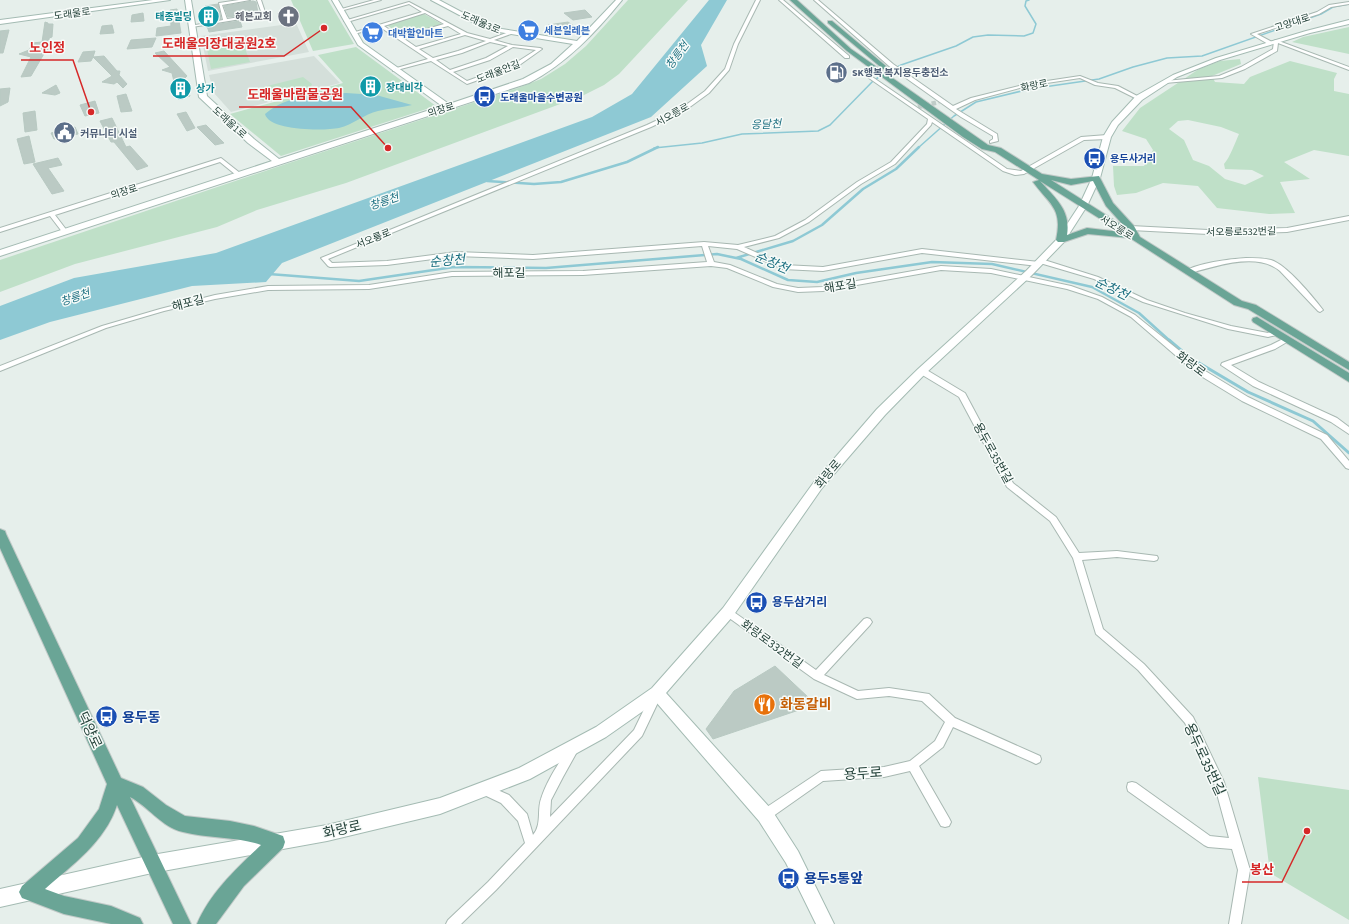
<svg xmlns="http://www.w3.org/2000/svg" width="1349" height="924" font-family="'Source Sans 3','Noto Sans KR',sans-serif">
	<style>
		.built { fill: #d4dfda }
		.green { fill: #bfe0c8; fill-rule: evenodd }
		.water { fill: #8ec9d4 }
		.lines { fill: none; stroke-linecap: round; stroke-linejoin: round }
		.stream-far2 { stroke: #8ec9d4; stroke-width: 1.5 }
		.stream-far1 { stroke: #8ec9d4; stroke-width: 2.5 }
		.stream { stroke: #8ec9d4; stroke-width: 3 }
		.building { fill: #bbcac4; stroke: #b8c9c2 }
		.street-tunnel { stroke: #bfccc8; stroke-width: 4.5; stroke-dasharray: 4.5 2.5; stroke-linecap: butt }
		.street-casing { stroke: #a8b8b2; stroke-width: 2 }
		.secondary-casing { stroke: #a4bbb3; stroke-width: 2 }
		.primary-casing { stroke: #c2cac8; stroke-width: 2 }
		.street { fill: #fff; fill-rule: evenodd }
		.secondary { fill: #fff; fill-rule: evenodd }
		.primary { fill: #6aa596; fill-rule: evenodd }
		.labels { text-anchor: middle; stroke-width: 3; stroke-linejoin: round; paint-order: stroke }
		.far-street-label { font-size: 10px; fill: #24423a; stroke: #f7fbf9 }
		.far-culture-label { font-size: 10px; font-weight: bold; fill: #0d838f; stroke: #f7fbf9; text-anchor: start }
		.far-worship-label { font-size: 10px; font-weight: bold; fill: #5b616d; stroke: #f7fbf9; text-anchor: end }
		.far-shop-label { font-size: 10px; font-weight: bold; fill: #366cbe; stroke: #f7fbf9; text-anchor: start }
		.far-service-label { font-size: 10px; font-weight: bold; fill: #4e5e75; stroke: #f7fbf9; text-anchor: start }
		.far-transit-label { font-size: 10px; font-weight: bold; fill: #164399; stroke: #f7fbf9; text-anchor: start }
		.far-water-label { font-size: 11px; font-style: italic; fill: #1c6f80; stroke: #f7fbf9 }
		.street-label { font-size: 12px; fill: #24423a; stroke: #f7fbf9 }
		.transit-label { font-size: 12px; font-weight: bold; fill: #164399; stroke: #f7fbf9; text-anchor: start }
		.water-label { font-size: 13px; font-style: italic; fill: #1c6f80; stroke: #f7fbf9 }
		.near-food-label { font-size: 14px; font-weight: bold; fill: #c56008; stroke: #f7fbf9; text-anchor: start }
		.near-transit-label { font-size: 14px; font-weight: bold; fill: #164399; stroke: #f7fbf9; text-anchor: start }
		.near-street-label { font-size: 14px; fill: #24423a; stroke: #f7fbf9 }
		.leader { fill: none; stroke: #d62828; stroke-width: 1.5 }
		.callout-dot { fill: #d62828; stroke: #f7fbf9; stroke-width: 1.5 }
		.callout-label { font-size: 13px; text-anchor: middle; font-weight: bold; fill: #d62828; stroke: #f7fbf9; stroke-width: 3; stroke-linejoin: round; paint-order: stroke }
	</style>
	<rect width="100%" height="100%" fill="#e6efeb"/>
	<!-- built -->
	<path class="built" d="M 296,23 L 309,52 L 208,71 L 201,36 Z
		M 314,56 L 340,83 L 231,112 L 214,93 L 209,75 Z"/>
	<!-- green -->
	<path class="green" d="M 291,0 L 328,0 L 354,44 L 313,51 Z
		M 628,0 L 688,0 L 619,74 L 604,85 L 582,96 L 346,183 L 257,210 L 217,227 L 75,264 L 0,292 L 0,260 L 283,165 L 518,88 L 541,79 L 565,64 L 586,46 Z
		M 424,14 L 442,24 L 402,36 L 387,25 Z
		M 1349,27 L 1349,54 L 1292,42 L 1303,37 Z
		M 243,43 L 250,62 L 211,69 L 207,49 Z
		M 356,47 L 436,106 L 281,156 L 230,114 L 343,83 L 318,55 Z
		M 1240,59 L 1241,64 L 1212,76 L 1215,82 L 1244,84 L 1250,77 L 1290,61 L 1337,73 L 1334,79 L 1334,91 L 1349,94 L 1349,156 L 1314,150 L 1284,162 L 1310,179 L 1280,182 L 1295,213 L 1269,214 L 1217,208 L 1198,186 L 1163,183 L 1136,193 L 1117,195 L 1114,186 L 1113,166 L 1144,166 L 1153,150 L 1146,139 L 1122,131 L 1140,108 L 1199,69 L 1220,61 ZM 1188,120 L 1221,127 L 1239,134 C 1235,143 1230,157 1224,164 L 1225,169 L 1252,170 L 1264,176 L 1245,185 L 1225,179 L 1209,166 L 1193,160 L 1184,140 L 1169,129 L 1178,121 Z
		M 303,77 L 312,84 L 310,89 L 263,101 L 251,90 Z
		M 1258,777 L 1349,790 L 1349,920 L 1270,873 Z"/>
	<!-- water -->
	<path class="water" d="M 709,0 L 727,0 L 701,45 L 707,66 L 651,117 L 282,263 L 266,282 L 192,286 L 50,322 L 0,340 L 0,306 L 74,278 L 216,253 L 592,117 L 632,94 Z
		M 346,93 L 376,95 L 412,105 C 401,108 389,108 378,111 C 364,114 353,125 339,128 C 324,131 269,131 265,114 C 287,95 318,94 346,93 Z"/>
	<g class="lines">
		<!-- stream-far2 -->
		<path class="stream-far2" d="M 654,148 L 702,143 L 742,134 L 818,131 L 830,125 L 874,80 L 901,65 L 956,46 L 973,37 L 988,35 L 1024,36 L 1033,33 L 1036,24 L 1025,6 L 1026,1 L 1029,0
			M 918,148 L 954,116 L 976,102 L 1030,89 L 1099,79 L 1133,67 L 1167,58 L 1202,56 L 1321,14 L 1333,7 L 1349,4"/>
		<!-- stream-far1 -->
		<path class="stream-far1" d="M 487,181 L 534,184 L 561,182 L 627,162 L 658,147
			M 736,258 L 793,241 L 822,225 L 863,189 L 896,169 L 919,147
			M 269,274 L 359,281 L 454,267 L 546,268 L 717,254 L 741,259 L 788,280 L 817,282 L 856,273 L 932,262 L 992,264 L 1092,287 L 1139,313 L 1170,341"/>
		<!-- stream -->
		<path class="stream" d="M 1169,340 L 1189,357 L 1248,392 L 1313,421 L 1349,453"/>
	</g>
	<!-- building -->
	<path class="building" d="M 253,1 L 256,2 L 258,13 L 228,17 L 224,6 Z
		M 218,4 L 221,19 L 205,22 L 202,12 L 205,6 Z
		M 177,9 L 181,33 L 156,36 L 157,28 L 171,26 L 170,10 Z
		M 585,10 L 592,17 L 573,20 L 564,13 Z
		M 294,11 L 298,19 L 280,21 L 278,13 Z
		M 143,13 L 144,21 L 131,22 L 132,15 Z
		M 240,21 L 242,27 L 209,32 L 207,26 Z
		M 45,22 L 48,23 L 48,24 L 53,24 L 52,37 L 49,38 L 51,51 L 45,52 L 31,76 L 21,77 L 31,57 L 19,54 L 29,50 L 32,43 L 42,42 Z
		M 568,22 L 578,29 L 557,33 L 548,25 Z
		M 112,25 L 114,33 L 100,34 L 102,26 Z
		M 9,30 L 3,53 L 0,53 L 0,31 Z
		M 156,38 L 152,47 L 127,49 L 131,40 Z
		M 95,51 L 93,57 L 104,56 L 117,71 L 120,71 L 119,75 L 127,84 L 123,88 L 117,82 L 114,84 L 102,82 L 112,76 L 93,57 L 91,61 L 78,62 L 83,52 Z
		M 164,51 L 187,76 L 183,80 L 190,96 L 178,99 L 172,73 L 162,70 L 170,67 L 155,53 Z
		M 56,85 L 60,93 L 55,95 L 42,93 Z
		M 10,88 L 8,102 L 0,106 L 0,89 Z
		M 126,94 L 132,111 L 121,112 L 117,96 Z
		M 95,101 L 99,113 L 85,116 L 80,105 Z
		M 35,111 L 37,130 L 25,132 L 23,113 Z
		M 186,112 L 195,128 L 187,131 L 177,114 Z
		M 112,118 L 126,147 L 130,146 L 148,166 L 137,170 L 114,142 L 111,142 L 100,121 Z
		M 206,125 L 224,143 L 215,145 L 197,127 Z
		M 75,127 L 78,134 L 54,139 L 51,133 Z
		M 29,136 L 35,162 L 24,164 L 17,139 Z
		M 58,158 L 62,165 L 48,168 L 64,191 L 52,194 L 33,164 Z
		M 775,666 L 809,698 L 799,710 L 713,739 L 706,729 L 734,691 Z"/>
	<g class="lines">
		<!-- street-tunnel -->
		<path class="street-tunnel" d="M 918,107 L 939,102"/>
		<defs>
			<path id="street" d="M 239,0 L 250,0 L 222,5 L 227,19 L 262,14 L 257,0 L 261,0 L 266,15 L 192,27 L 190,26 L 223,20 L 219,3 Z
				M 374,0 L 381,0 L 340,11 L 338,10 Z
				M 756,0 L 760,0 L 738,44 L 729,70 L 709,93 L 683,112 L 651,127 L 328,259 L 332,263 L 387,261 L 456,252 L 533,255 L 704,242 L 738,245 L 775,236 L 805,220 L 857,182 L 891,162 L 927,124 L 928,119 L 863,74 L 863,73 L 865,72 L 1007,169 L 1021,171 L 1081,137 L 1107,135 L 1110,137 L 1107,139 L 1084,140 L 1024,174 L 1015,175 L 1003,171 L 932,122 L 931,125 L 895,164 L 861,184 L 809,222 L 779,238 L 744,247 L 784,265 L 823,267 L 922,249 L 1039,262 L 1039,260 L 1041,259 L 1098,277 L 1147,300 L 1185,313 L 1231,326 L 1268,333 L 1279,331 L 1282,333 L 1281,334 L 1268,337 L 1228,329 L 1143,302 L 1094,279 L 1040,263 L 1040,265 L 1038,266 L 922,253 L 823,271 L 783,269 L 737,249 L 708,246 L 714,262 L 730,265 L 777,284 L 798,288 L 823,287 L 941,266 L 991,269 L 1071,286 L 1102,297 L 1135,315 L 1202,369 L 1248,397 L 1327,435 L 1349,461 L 1349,469 L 1346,468 L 1321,439 L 1242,401 L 1196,373 L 1131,317 L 1098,299 L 1067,289 L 991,273 L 941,270 L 823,291 L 798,292 L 773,287 L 727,268 L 711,266 L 583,275 L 452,276 L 369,289 L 268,290 L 215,299 L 164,311 L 106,328 L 0,371 L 0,366 L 102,326 L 160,309 L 215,295 L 268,286 L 369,285 L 452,272 L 583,271 L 707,262 L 702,246 L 533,259 L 456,256 L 387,265 L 330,267 L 328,266 L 321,258 L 647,125 L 679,110 L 705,91 L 725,69 L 734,44 Z
				M 779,0 L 783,0 L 849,56 L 849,58 L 845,58 Z
				M 814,0 L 818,0 L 893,64 L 953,106 L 971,98 L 1027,84 L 1080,76 L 1098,83 L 1118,86 L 1141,98 L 1137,99 L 1115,88 L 1095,85 L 1080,78 L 1027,86 L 975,100 L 956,109 L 997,134 L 998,141 L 990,143 L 990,141 L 993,139 L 993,136 L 961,117 L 889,66 Z
				M 409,2 L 467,33 L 490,39 L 509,32 L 511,33 L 511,34 L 494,40 L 512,45 L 540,48 L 542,49 L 518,66 L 467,84 L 431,61 L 393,71 L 393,69 L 428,59 L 380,27 L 354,34 L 352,33 L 422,12 L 409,4 L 347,22 L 344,21 ZM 425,13 L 444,24 L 400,37 L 384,26 ZM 448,26 L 461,34 L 416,47 L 403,38 ZM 465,35 L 486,41 L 458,51 L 433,58 L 419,49 ZM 490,42 L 508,46 L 486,58 L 450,70 L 436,60 L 462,53 ZM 513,47 L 536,50 L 514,64 L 467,81 L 453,72 L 490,60 Z
				M 1349,2 L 1349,4 L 1331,7 L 1319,14 L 1257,34 L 1272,42 L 1272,44 L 1268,44 L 1251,34 L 1317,12 L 1329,5 Z
				M 1276,40 L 1349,67 L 1349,70 L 1278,43 L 1277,51 L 1245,69 L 1222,78 L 1165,83 L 1163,82 L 1165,81 L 1219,76 L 1241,67 L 1273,49 L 1274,41 Z
				M 221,158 L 240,173 L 240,175 L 236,175 L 220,162 L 55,215 L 68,232 L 67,233 L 63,233 L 50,216 L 0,232 L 0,228 Z
				M 1349,216 L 1349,220 L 1287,232 L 1208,234 L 1131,230 L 1128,228 L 1131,226 L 1208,230 L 1287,228 Z
				M 1246,258 C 1254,258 1263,258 1271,260 C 1287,265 1313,297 1323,310 L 1320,312 L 1318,311 L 1280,271 C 1257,251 1213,267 1187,274 L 1184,272 C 1196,263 1230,259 1246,258 Z
				M 1287,337 L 1289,337 L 1292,339 L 1275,349 L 1231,365 L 1259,382 L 1337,418 L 1349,427 L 1349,434 L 1331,422 L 1253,386 L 1221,365 L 1222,363 L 1271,345 Z
				M 919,369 L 925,369 L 965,393 L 1013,483 L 1056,517 L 1079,553 L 1117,551 L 1157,556 L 1158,558 L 1157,560 L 1154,561 L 1117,557 L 1082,560 L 1103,629 L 1144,664 L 1193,717 L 1224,782 L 1250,870 L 1241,924 L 1229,924 L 1238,870 L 1232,849 L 1208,847 L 1204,845 L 1128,791 L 1127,787 L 1128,783 L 1132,782 L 1136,783 L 1210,836 L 1229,838 L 1214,783 L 1185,723 L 1138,670 L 1096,634 L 1073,558 L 1050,521 L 1007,487 L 959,397 L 919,373 L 918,371 Z
				M 728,608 L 816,670 L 864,619 L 867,618 L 870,619 L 872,622 L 870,625 L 824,675 L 858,691 L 889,688 L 929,694 L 955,718 L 1040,756 L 1041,759 L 1040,762 L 1036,764 L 1032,762 L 953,727 L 943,747 L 919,766 L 949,818 L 951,822 L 949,826 L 945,827 L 941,826 L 910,771 L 884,777 L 823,781 L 769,819 L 765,820 L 761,819 L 759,815 L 761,811 L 821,771 L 884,767 L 910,761 L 935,741 L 945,722 L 922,701 L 889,696 L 857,699 L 814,679 L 725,615 L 723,612 L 725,609 Z
				M 656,692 L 660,693 L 661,696 L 642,736 L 496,890 L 461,924 L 446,924 L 448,920 L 488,882 L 525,843 L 518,821 L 501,803 L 480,793 L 479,789 L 480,785 L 484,784 L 509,795 L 527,814 L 533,835 C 542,825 537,810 541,799 C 547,780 559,763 569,747 L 573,745 L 577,747 L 578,750 L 563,777 L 551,800 L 550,817 L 634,730 L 652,693 Z"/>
			<path id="secondary" d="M 153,0 L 170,0 L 0,24 L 0,20 Z
				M 185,0 L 191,0 L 207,96 L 254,139 L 279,159 L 442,106 L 358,45 L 332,0 L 338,0 L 363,43 L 449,104 L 523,79 L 551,64 L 573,44 L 499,32 L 480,26 L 431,0 L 439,0 L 484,24 L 502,29 L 577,41 L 616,0 L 622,0 C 596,32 566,64 529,83 L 0,256 L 0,250 L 272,161 L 248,143 L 199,97 Z
				M 1349,20 L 1349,24 L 1310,33 L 1220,60 L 1177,77 L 1142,100 L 1118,125 L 1111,137 L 1100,178 L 1087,206 L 1064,242 L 1032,275 L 926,373 L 885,415 L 822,488 L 733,616 L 666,693 L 771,809 L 798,851 L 834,924 L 816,924 L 786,863 L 759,821 L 656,702 L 606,737 L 530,779 L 440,814 L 327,841 L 152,873 L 0,907 L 0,889 L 152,855 L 327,825 L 440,798 L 519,768 L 596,727 L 652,688 L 723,608 L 814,482 L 877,409 L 918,369 L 1026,271 L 1058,238 L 1079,206 L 1092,178 L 1103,137 L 1112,122 L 1136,96 L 1173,75 L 1216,58 L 1306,31 Z"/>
			<path id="primary" d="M 790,0 L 797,0 L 851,49 L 988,145 L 1001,148 L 1042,174 L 1071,179 L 1099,176 L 1113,203 L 1134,226 L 1140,237 L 1242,301 L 1256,305 L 1349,362 L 1349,370 L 1248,309 L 1234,305 L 1130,238 L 1088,234 L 1064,242 L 1058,242 L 1056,240 C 1063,208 1050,205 1033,182 L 1039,180 L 995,152 L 982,149 L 963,137 L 847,51 ZM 1051,180 L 1071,185 L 1093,181 L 1106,206 L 1125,227 ZM 1040,181 L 1121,232 L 1087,228 L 1067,235 C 1071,210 1055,198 1040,181 Z
				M 828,21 L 832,21 L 887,67 L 887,69 L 883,69 L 828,23 Z
				M 1257,317 L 1349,373 L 1349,382 L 1253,322 L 1252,320 L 1253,318 Z
				M 0,529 L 5,531 L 6,534 L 121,778 L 143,787 L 166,805 L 185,816 L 230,821 L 254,826 L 283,836 L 285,842 L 283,848 L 244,886 L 216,924 L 197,924 C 210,893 237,868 261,845 C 236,836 209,839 183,832 C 161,827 148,806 130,797 L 191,924 L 173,924 L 117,805 C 105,842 72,865 45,889 L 64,896 L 111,906 L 140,918 L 143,924 L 111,924 L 64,914 L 22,898 L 19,892 L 22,886 L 78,838 L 99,809 L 107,784 L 0,548 Z"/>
		</defs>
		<!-- street casing -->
		<use href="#street" class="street-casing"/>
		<!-- secondary casing -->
		<use href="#secondary" class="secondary-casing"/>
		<!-- primary casing -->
		<use href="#primary" class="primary-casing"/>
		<!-- street -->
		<use href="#street" class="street"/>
		<!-- secondary -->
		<use href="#secondary" class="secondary"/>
		<!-- primary -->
		<use href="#primary" class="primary"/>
	</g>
	<!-- icons -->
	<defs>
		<symbol id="building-disc" viewBox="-11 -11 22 22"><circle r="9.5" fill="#0f9aa8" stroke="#f7fbf9"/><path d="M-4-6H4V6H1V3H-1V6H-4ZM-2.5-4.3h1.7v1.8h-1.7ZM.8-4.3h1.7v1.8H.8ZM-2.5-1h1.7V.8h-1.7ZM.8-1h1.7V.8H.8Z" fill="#fff"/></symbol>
		<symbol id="church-disc" viewBox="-11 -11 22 22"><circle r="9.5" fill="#6b7280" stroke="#f7fbf9"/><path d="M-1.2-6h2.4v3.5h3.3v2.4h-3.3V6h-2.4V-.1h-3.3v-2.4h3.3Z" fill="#fff"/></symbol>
		<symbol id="supermarket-disc" viewBox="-11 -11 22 22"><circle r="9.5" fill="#3f7fe0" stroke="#f7fbf9"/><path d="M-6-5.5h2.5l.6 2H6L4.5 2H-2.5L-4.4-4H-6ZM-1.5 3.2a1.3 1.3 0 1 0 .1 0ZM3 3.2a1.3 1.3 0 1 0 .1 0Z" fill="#fff"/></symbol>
		<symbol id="fuel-disc" viewBox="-11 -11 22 22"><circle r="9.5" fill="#5c6f8a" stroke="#f7fbf9"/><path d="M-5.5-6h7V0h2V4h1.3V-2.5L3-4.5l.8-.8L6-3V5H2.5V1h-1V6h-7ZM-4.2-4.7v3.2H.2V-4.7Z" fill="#fff"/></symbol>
		<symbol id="bus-disc" viewBox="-11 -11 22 22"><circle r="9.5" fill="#1a4fb4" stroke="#f7fbf9"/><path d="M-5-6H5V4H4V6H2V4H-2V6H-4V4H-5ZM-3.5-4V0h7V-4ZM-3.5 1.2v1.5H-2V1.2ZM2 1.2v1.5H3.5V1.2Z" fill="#fff"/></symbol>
		<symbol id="civic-disc" viewBox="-11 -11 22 22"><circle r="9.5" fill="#5c6f8a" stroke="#f7fbf9"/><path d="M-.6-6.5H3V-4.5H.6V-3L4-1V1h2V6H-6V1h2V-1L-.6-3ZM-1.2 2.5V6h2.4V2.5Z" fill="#fff"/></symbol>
		<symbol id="restaurant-disc" viewBox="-11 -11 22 22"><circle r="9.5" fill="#e8710a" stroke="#f7fbf9"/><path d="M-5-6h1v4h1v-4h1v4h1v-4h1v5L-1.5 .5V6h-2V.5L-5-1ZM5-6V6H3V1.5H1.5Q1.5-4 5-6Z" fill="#fff"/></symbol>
	</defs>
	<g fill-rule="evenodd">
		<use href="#building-disc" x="196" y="4" width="25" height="25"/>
		<use href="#church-disc" x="276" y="4" width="25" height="25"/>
		<use href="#supermarket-disc" x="516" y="18" width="25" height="25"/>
		<use href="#supermarket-disc" x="360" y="20" width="25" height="25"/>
		<use href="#fuel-disc" x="824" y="60" width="25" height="25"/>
		<use href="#building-disc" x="358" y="74" width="25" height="25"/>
		<use href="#building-disc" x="168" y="76" width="25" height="25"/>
		<use href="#bus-disc" x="472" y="84" width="25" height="25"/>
		<use href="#civic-disc" x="52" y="120" width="25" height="25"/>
		<use href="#bus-disc" x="1082" y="146" width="25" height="25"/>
		<use href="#bus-disc" x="744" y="590" width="25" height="25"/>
		<use href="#restaurant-disc" x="752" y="692" width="25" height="25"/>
		<use href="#bus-disc" x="94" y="704" width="25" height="25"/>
		<use href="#bus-disc" x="776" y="866" width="25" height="25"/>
	</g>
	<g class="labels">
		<!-- far-street labels -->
		<g class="far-street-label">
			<text transform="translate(72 13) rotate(-8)" y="4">도래울로</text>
			<text transform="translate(481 22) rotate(23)" y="4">도래울3로</text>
			<text transform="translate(1292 22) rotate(-18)" y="4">고양대로</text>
			<text transform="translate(498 71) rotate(-21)" y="4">도래울안길</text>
			<text transform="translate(1034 85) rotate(-11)" y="4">화랑로</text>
			<text transform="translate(441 109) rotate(-18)" y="4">의장로</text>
			<text transform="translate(672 114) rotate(-29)" y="4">서오릉로</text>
			<text transform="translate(230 122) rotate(42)" y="4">도래울1로</text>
			<text transform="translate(124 191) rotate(-18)" y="4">의장로</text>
			<text transform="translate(1117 227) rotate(32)" y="4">서오릉로</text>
			<text transform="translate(1241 231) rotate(-1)" y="4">서오릉로532번길</text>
			<text transform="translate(373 238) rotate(-22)" y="4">서오릉로</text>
		</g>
		<!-- far-culture labels -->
		<g class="far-culture-label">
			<text x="192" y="20" text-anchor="end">태종빌딩</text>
			<text x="386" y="91">장대비각</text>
			<text x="196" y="92">상가</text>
		</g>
		<!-- far-worship labels -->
		<g class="far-worship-label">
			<text x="272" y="20">헤븐교회</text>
		</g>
		<!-- far-shop labels -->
		<g class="far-shop-label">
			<text x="544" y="34">세븐일레븐</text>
			<text x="388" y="37">대박할인마트</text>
		</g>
		<!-- far-service labels -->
		<g class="far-service-label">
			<text x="852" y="76">SK행복 복지용두충전소</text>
			<text x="80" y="137">커뮤니티 시설</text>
		</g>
		<!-- far-transit labels -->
		<g class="far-transit-label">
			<text x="500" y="101">도래울마을수변공원</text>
			<text x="1110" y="162">용두사거리</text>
		</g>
		<!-- far-water labels -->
		<g class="far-water-label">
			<text transform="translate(677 55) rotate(-54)" y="4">창릉천</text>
			<text transform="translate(766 124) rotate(-2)" y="4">응달천</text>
			<text transform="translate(384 201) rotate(-19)" y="4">창릉천</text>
			<text transform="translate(75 297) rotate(-19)" y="4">창릉천</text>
		</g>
		<!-- street labels -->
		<g class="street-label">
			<text transform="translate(509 273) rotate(-1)" y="4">해포길</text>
			<text transform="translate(840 286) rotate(-10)" y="4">해포길</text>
			<text transform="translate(188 303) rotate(-14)" y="4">해포길</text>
			<text transform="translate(1191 364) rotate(37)" y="4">화랑로</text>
			<text transform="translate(993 453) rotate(61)" y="4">용두로35번길</text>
			<text transform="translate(828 474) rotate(-50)" y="4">화랑로</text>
			<text transform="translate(772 644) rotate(36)" y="4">화랑로332번길</text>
		</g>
		<!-- transit labels -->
		<g class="transit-label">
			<text x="772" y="606">용두삼거리</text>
		</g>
		<!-- water labels -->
		<g class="water-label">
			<text transform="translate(447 260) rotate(-5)" y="5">순창천</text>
			<text transform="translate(772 262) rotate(23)" y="5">순창천</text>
			<text transform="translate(1112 288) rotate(26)" y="5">순창천</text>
		</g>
		<!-- near-food labels -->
		<g class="near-food-label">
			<text x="780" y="709">화동갈비</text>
		</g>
		<!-- near-transit labels -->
		<g class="near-transit-label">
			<text x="122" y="722">용두동</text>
			<text x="804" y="883">용두5통앞</text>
		</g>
		<!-- near-street labels -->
		<g class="near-street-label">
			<text transform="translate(90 730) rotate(65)" y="5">덕양로</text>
			<text transform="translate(1205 759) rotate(65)" y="5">용두로35번길</text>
			<text transform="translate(863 773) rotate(-4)" y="5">용두로</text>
			<text transform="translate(342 829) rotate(-13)" y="5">화랑로</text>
		</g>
	</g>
	<!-- callouts -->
	<path class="leader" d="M324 28L284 56H153M91 112L73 60H21M388 148L351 107H239M1307 831L1282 882H1242"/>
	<g class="callout-dot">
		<circle cx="324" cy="28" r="4"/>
		<circle cx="91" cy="112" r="4"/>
		<circle cx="388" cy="148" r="4"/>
		<circle cx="1307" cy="831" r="4"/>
	</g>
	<g class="callout-label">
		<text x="219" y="48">도래울의장대공원2호</text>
		<text x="47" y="52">노인정</text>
		<text x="295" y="99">도래울바람물공원</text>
		<text x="1262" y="874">봉산</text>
	</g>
</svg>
